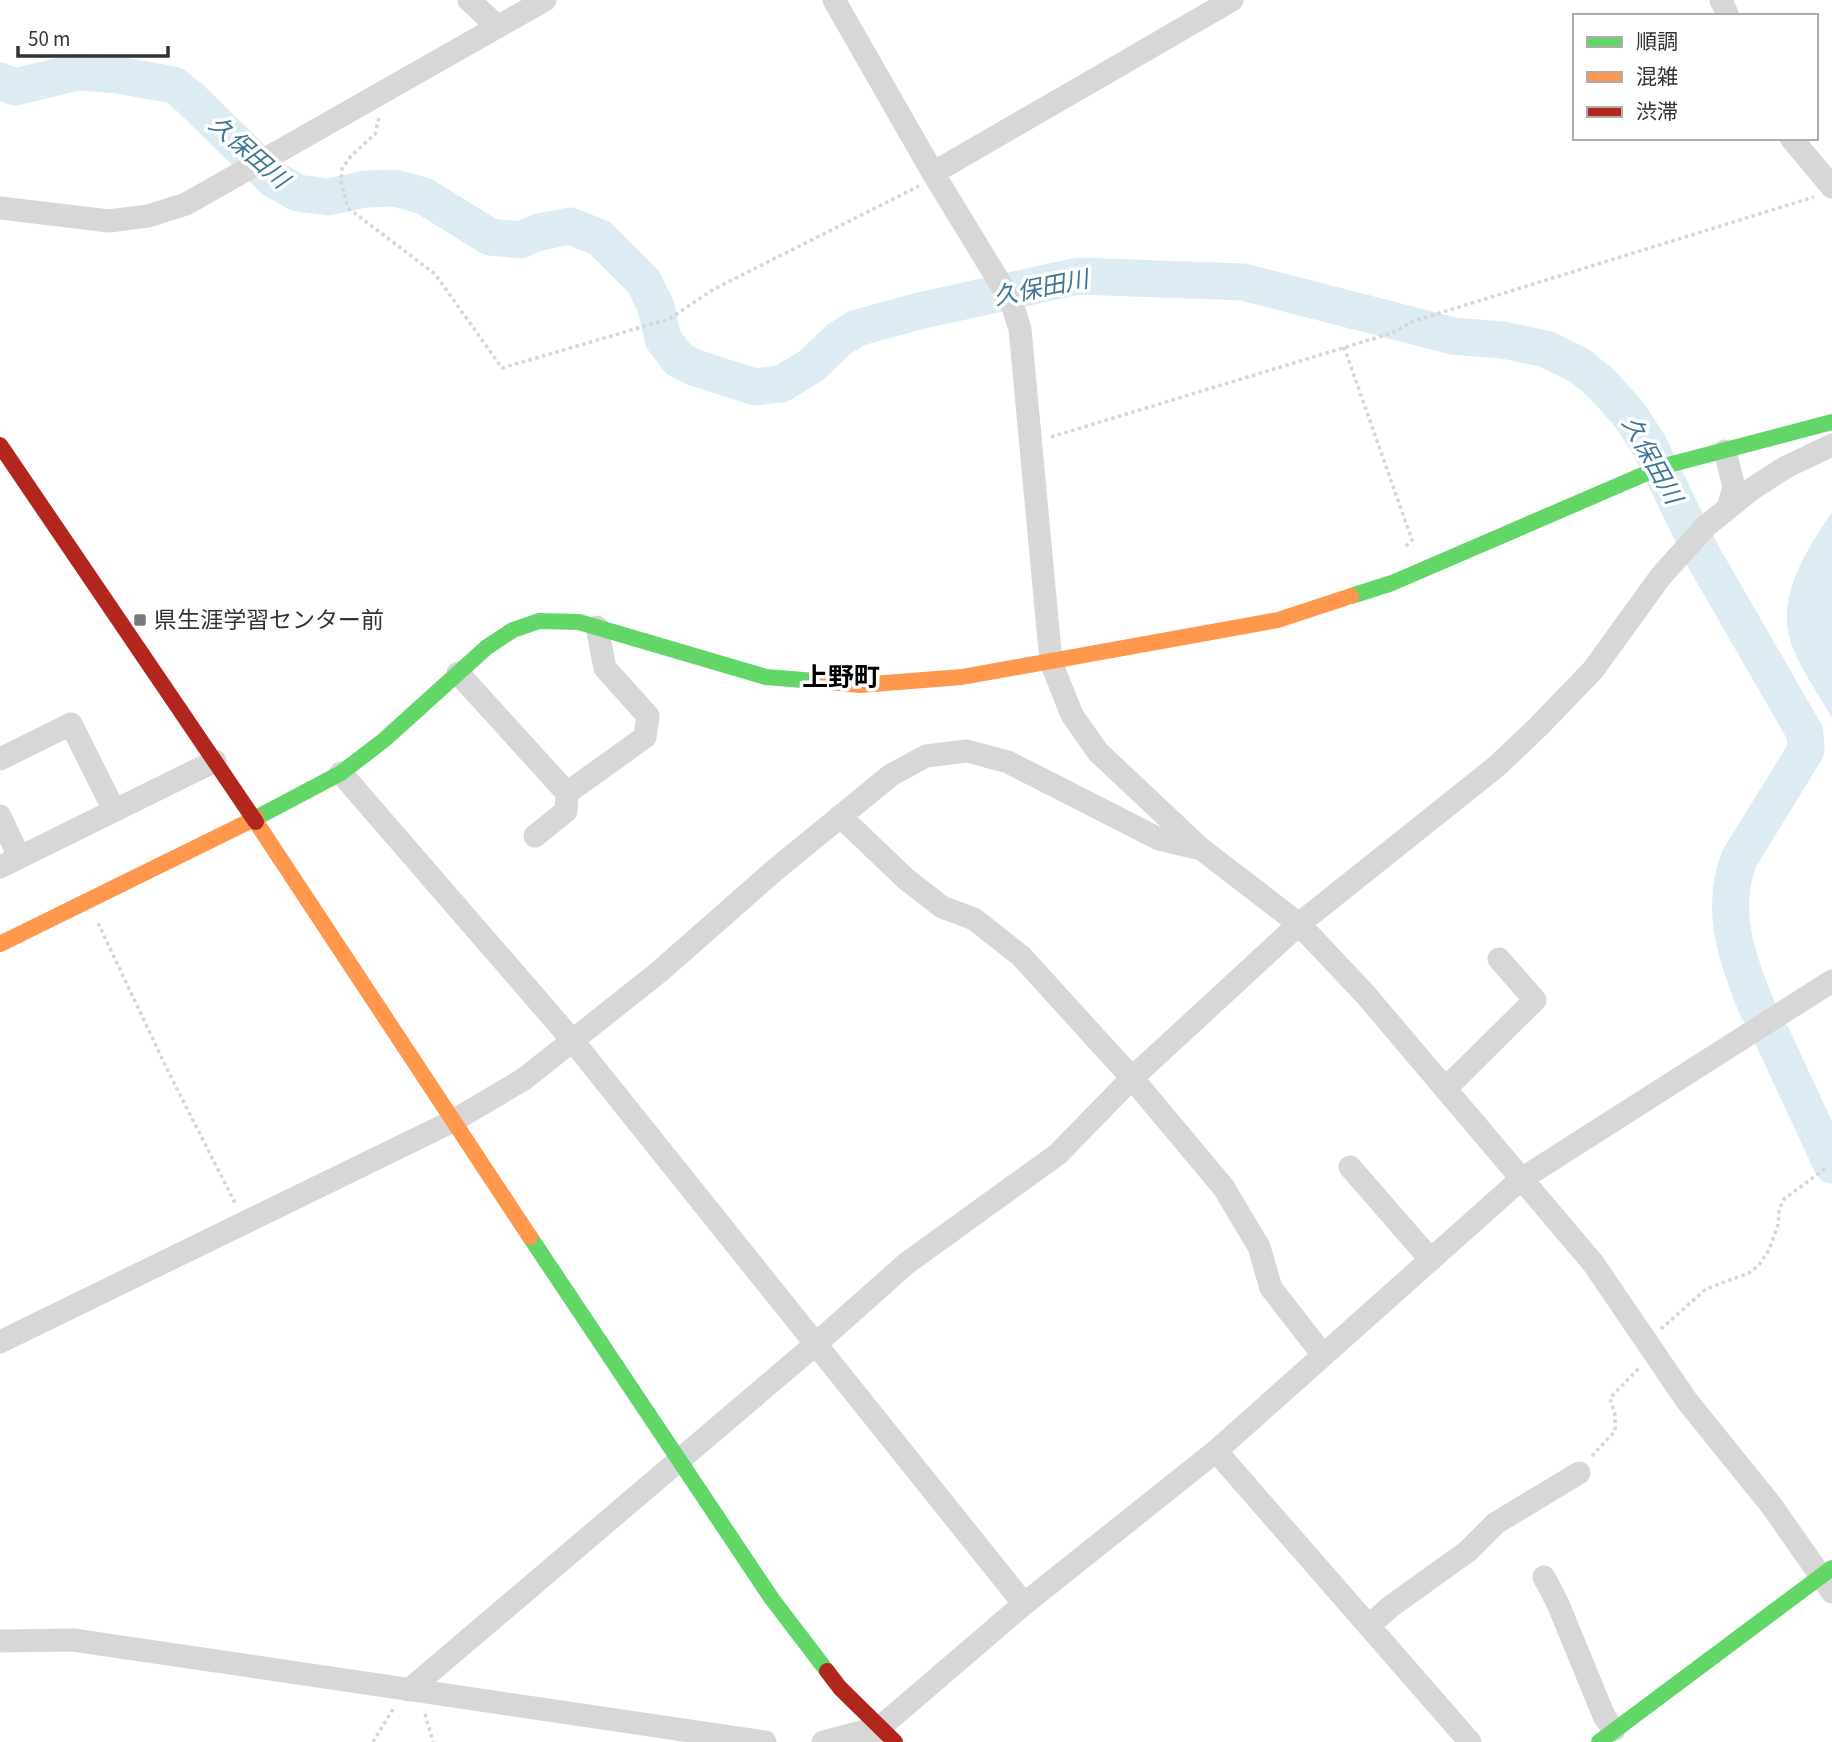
<svg xmlns="http://www.w3.org/2000/svg" width="1832" height="1742" font-family="'Source Sans 3','Noto Sans JP',sans-serif">
	<style>
		.water { fill: #ddebf3 }
		.lines { fill: none; stroke-linecap: round; stroke-linejoin: round }
		.river { stroke: #ddebf3; stroke-width: 37 }
		.path { stroke: #d6d6d6; stroke-width: 3.5; stroke-dasharray: 3.5 3.5; stroke-linecap: butt }
		.street { stroke: #d7d7d7; stroke-width: 23 }
		.fast { stroke: #63d668; stroke-width: 16 }
		.slow { stroke: #ff974d; stroke-width: 16 }
		.jam { stroke: #b3261e; stroke-width: 16 }
		.poi-dot { fill: #7a7a7a; stroke: #fff; stroke-width: 2.5 }
		.labels { text-anchor: middle; stroke-width: 7; stroke-linejoin: round; paint-order: stroke }
		.poi-label { font-size: 23px; fill: #333; stroke: #fff; text-anchor: start }
		.water-label { font-size: 24px; font-style: italic; fill: #3f7597; stroke: #fff }
		.quarter-label { font-size: 26px; font-weight: bold; fill: #000; stroke: #fff }
	</style>
	<rect width="100%" height="100%" fill="#fff"/>
	<!-- water -->
	<path class="water" d="M 1832,512 L 1832,718 C 1818,693 1793,659 1788,631 C 1781,588 1809,546 1832,512 Z"/>
	<g class="lines">
		<!-- river -->
		<path class="river" d="M 0,81 L 15,87 L 78,72 L 118,75 L 174,85 L 190,98 L 273,179 L 298,193 L 329,197 L 365,189 L 395,188 L 424,196 L 490,237 L 520,240 L 539,232 L 570,226 L 600,238 L 644,282 L 656,307 L 663,339 L 679,360 L 693,367 L 755,387 L 781,384 L 811,366 L 839,339 L 857,328 L 919,311 L 1078,276 L 1243,282 L 1453,336 L 1503,340 L 1546,349 L 1579,365 L 1601,383 L 1628,413 L 1649,445 L 1703,556 L 1805,733 L 1806,750 L 1739,859 C 1719,911 1738,962 1758,1010
			M 1772,1036 L 1832,1165"/>
		<!-- path -->
		<path class="path" d="M 379,118 L 375,134 L 351,156 L 342,169 L 341,181 L 348,208 L 435,274 L 502,368 L 669,319 L 714,289 L 919,186
			M 1344,347 L 1412,540 L 1404,548
			M 1051,437 L 1392,333 L 1414,321 L 1814,197
			M 98,923 L 167,1069 L 236,1205
			M 1661,1329 L 1706,1289 L 1749,1273 L 1759,1265 L 1769,1250 L 1778,1225 L 1779,1210 L 1784,1199 L 1826,1168
			M 1592,1456 L 1615,1431 L 1615,1415 L 1610,1398 L 1640,1367
			M 425,1714 L 433,1742
			M 373,1742 L 393,1709"/>
		<!-- street -->
		<path class="street" d="M 469,0 L 498,27
			M 834,0 L 933,173 L 1011,301 L 1020,329 L 1051,662 L 1072,715 L 1098,752 L 1200,848 L 1299,924 L 1365,994 L 1593,1263 L 1687,1401 L 1771,1505 L 1832,1592
			M 1721,0 L 1728,16
			M 1791,138 L 1832,187
			M 933,173 L 1232,0
			M 0,208 L 109,221 L 148,216 L 186,204 L 545,0
			M 1725,451 L 1734,487 L 1728,508
			M 458,673 L 567,793 L 566,811 L 535,836
			M 0,759 L 71,724 L 114,810
			M 341,773 L 573,1041 L 1024,1604
			M 567,793 L 645,737 L 648,716 L 605,668 L 597,627
			M 0,816 L 19,857
			M 840,816 L 906,879 L 942,907 L 974,919 L 1021,956 L 1132,1078 L 1224,1188 L 1259,1247 L 1271,1288 L 1323,1355
			M 0,867 L 215,761
			M 1445,1089 L 1535,1000 L 1499,959
			M 1350,1167 L 1431,1260
			M 0,1342 L 453,1121 L 524,1079 L 659,972 L 775,870 L 891,775 L 926,756 L 967,751 L 1008,762 L 1159,839 L 1197,848
			M 1216,1451 L 1470,1742
			M 1544,1577 L 1558,1604 L 1604,1716 L 1614,1730
			M 1369,1626 L 1390,1607 L 1468,1551 L 1496,1523 L 1579,1473
			M 0,1641 L 73,1640 L 765,1742
			M 409,1690 L 817,1343 L 907,1263 L 1058,1154 L 1132,1078 L 1299,924 L 1497,766 L 1538,727 L 1593,670 L 1661,576 L 1706,526 L 1752,489 L 1786,467 L 1832,445
			M 823,1742 L 876,1728
			M 863,1742 L 1024,1604 L 1216,1451 L 1520,1180 L 1832,981"/>
		<!-- fast -->
		<path class="fast" d="M 1351,596 L 1392,583 L 1647,473 L 1672,464 L 1832,422
			M 256,818 L 341,773 L 384,740 L 487,647 L 513,630 L 539,621 L 579,622 L 766,677 L 828,682
			M 530,1237 L 772,1599 L 827,1671
			M 1599,1742 L 1832,1568"/>
		<!-- slow -->
		<path class="slow" d="M 828,682 L 860,685 L 962,677 L 1278,620 L 1351,596
			M 256,822 L 530,1237
			M 0,944 L 256,818"/>
		<!-- jam -->
		<path class="jam" d="M 0,445 L 256,822
			M 827,1671 L 840,1688 L 895,1742"/>
	</g>
	<!-- markers -->
	<rect class="poi-dot" x="133" y="613" width="14" height="14" rx="3.5"/>
	<g class="labels">
		<!-- poi labels -->
		<g class="poi-label">
			<text x="154" y="628">県生涯学習センター前</text>
		</g>
		<!-- water labels -->
		<g class="water-label">
			<text transform="translate(249 152) rotate(41)" y="8">久保田川</text>
			<text transform="translate(1041 288) rotate(-11)" y="8">久保田川</text>
			<text transform="translate(1652 460) rotate(61)" y="8">久保田川</text>
		</g>
		<!-- quarter labels -->
		<g class="quarter-label">
			<text x="841" y="686">上野町</text>
		</g>
	</g>
	<!-- legend -->
	<rect x="1573" y="14" width="245" height="126" fill="#ffffff" stroke="#adadad" stroke-width="2"/>
	<rect x="1587" y="37" width="35" height="10" fill="#63d668" stroke="#adadad" stroke-width="2"/>
	<text x="1636" y="49" font-size="21" fill="#333333">順調</text>
	<rect x="1587" y="72" width="35" height="10" fill="#ff974d" stroke="#adadad" stroke-width="2"/>
	<text x="1636" y="84" font-size="21" fill="#333333">混雑</text>
	<rect x="1587" y="107" width="35" height="10" fill="#b3261e" stroke="#adadad" stroke-width="2"/>
	<text x="1636" y="119" font-size="21" fill="#333333">渋滞</text>
	<!-- scale -->
	<path d="M18 46v10h150v-10" fill="none" stroke="#333333" stroke-width="3.5"/>
	<text x="28" y="46" font-size="21" fill="#333333" stroke="#ffffff" stroke-width="5" paint-order="stroke">50 m</text>
</svg>
